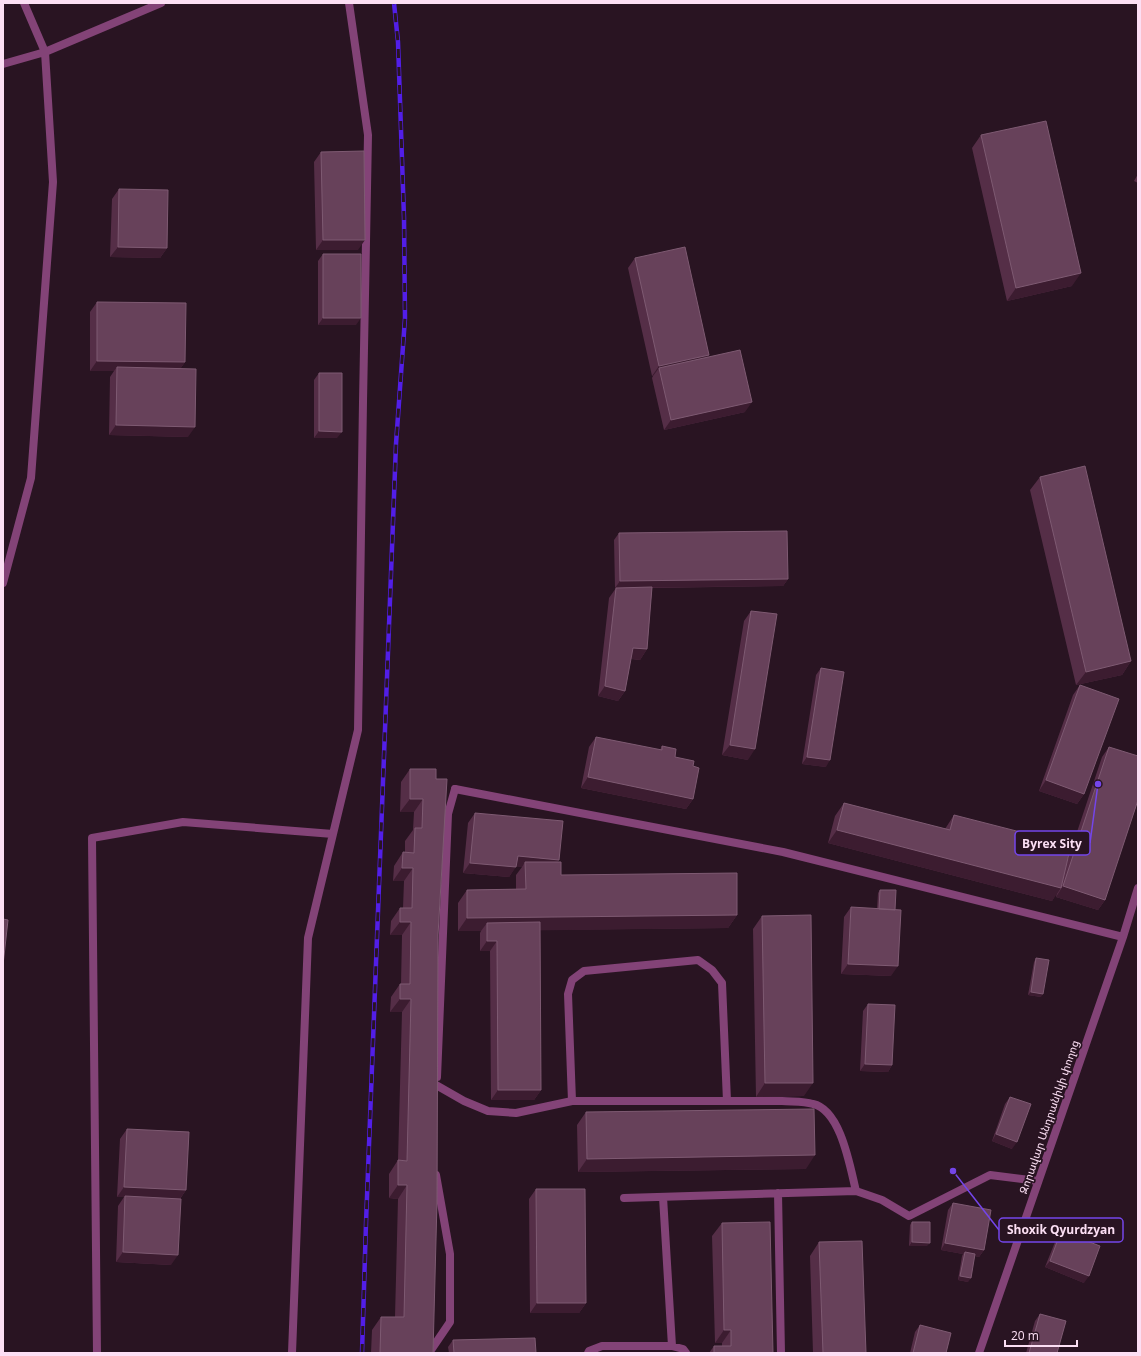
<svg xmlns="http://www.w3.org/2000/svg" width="1141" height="1356" font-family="'Open Sans','Noto Sans Armenian',sans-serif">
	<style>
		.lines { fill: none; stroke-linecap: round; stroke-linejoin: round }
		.minor { stroke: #834377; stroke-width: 8 }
		.tertiary { stroke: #834377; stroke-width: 8 }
		.rail-casing { stroke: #521ee8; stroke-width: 4.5 }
		.rail { stroke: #291422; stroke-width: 3; stroke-dasharray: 9; stroke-linecap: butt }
		.wall { fill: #552e47 }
		.shaded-wall { fill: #3c1c30 }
		.building { fill: #67415a; stroke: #7e5a72 }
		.labels { text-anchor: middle; stroke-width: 3.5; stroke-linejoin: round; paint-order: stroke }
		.street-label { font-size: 11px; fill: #fcdff4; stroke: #291422 }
		.leader { fill: none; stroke: #7445ea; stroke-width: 1.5 }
		.callout-dot { fill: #7445ea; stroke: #291422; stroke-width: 1.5 }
		.callout { fill: #291422; stroke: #7445ea; stroke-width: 1.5 }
		.callout-label { font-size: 12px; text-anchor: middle; font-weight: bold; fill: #fcdff4 }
	</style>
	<rect width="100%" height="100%" fill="#291422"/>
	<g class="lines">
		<!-- minor -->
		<path class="minor" d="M 3,64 L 45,52 L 161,3
			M 3,583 L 31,478 L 53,182 L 45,52 L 24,3
			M 437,1077 L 448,814 L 455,789
			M 436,1085 L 464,1101 L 488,1111 L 516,1113 L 572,1101 L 782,1101 C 792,1102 803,1101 813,1104 C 841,1110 850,1167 856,1191
			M 572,1101 L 568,994 L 572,980 L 584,971 L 698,960 L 712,970 L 722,983 L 727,1101
			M 778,1193 L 781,1353
			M 663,1197 L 672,1346
			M 624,1198 L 856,1191 L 882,1200 L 909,1216 L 990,1175 L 1038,1181
			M 97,1353 L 92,838 L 183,822 L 333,834
			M 292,1353 L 308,938 L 358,730 L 363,402 L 368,135 L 349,3
			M 431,1353 L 431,1350 L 450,1322 L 450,1254 L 436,1175
			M 588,1353 L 589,1351 L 602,1346 L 672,1346 L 683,1349 L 686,1353"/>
		<!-- tertiary -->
		<path class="tertiary" d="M 455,789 L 783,852 L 1123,937
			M 979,1353 L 1123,937 L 1138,888"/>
		<defs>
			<path id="rail" d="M 362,1353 L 366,1223 L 396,444 L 405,318 L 404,218 L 398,42 L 394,3"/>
		</defs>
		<!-- rail casing -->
		<use href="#rail" class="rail-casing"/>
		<!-- rail -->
		<use href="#rail" class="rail"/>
	</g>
	<!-- wall -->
	<path class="wall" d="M 981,135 L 1072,286 L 1007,301 L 972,148 Z
		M 321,152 L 358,250 L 316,250 L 314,162 Z
		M 1138,174 L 1138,183 L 1134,181 Z
		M 119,189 L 167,248 L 160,258 L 110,257 L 112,199 Z
		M 323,254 L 356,325 L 318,325 L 318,261 Z
		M 635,258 L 709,355 L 708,357 L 745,412 L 664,430 L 652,378 L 653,376 L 652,376 L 628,268 Z
		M 97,302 L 185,362 L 180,369 L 188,437 L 109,435 L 110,377 L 114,371 L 90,371 L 90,312 Z
		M 319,373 L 337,438 L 314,438 L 314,380 Z
		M 1040,477 L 1131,661 L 1122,675 L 1076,685 L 1030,490 Z
		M 619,533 L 788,579 L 783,586 L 652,588 L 647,649 L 640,660 L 631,659 L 625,691 L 618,701 L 598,696 L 609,598 L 616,588 L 615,588 L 614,540 Z
		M 751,611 L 748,760 L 722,755 L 744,621 Z
		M 821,668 L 826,767 L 802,764 L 816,675 Z
		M 1080,685 L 1084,794 L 1077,804 L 1039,791 L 1073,695 Z
		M 596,737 L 660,750 L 662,746 L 675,757 L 693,766 L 693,799 L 686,809 L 581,788 L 589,747 Z
		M 1109,747 L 1105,900 L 1098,910 L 1056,897 L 1057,892 L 1052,901 L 828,843 L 835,816 L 844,803 L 945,829 L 954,815 L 1066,865 L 1102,757 Z
		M 410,769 L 436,769 L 438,935 L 433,1353 L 371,1353 L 372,1330 L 381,1317 L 395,1317 L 398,1199 L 389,1198 L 389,1174 L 398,1160 L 402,1012 L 390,1012 L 391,997 L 400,984 L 401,984 L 402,935 L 390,935 L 391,921 L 400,908 L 403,908 L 404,881 L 393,881 L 394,866 L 403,852 L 405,852 L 405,841 L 413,830 L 414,812 L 400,812 L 401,782 Z
		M 475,813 L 558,862 L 561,875 L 737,915 L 728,928 L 540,930 L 541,1090 L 534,1100 L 491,1100 L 490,951 L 480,951 L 480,933 L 481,931 L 458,931 L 458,903 L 467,890 L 516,889 L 516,875 L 522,867 L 516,866 L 509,877 L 463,873 L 468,823 Z
		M 880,890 L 891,976 L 841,974 L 844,917 L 851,907 L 877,909 L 878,893 Z
		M 762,916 L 804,1096 L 756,1097 L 753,929 Z
		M 1036,958 L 1041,997 L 1028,995 L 1034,962 Z
		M 868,1004 L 892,1065 L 888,1072 L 860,1071 L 863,1011 Z
		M 1010,1097 L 1012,1149 L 992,1141 L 1005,1104 Z
		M 586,1112 L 806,1169 L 578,1172 L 577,1125 Z
		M 127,1129 L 186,1190 L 180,1199 L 171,1265 L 116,1262 L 118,1206 L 124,1197 L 117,1197 L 120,1139 Z
		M 536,1189 L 586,1303 L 579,1313 L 530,1313 L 529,1199 Z
		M 953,1203 L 984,1250 L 979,1257 L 975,1256 L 968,1282 L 958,1280 L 962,1256 L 963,1254 L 941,1250 L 948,1210 Z
		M 912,1222 L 927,1246 L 909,1246 L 910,1225 Z
		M 722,1223 L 773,1353 L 709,1353 L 714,1346 L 722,1346 L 722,1343 L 715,1343 L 712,1236 Z
		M 1061,1231 L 1084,1283 L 1045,1267 L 1057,1237 Z
		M 819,1242 L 866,1353 L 813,1353 L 810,1256 Z
		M 1040,1314 L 1057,1353 L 1026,1353 L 1035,1321 Z
		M 920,1325 L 946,1353 L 910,1353 L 915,1332 Z
		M 453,1340 L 536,1353 L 449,1353 L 448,1347 Z"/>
	<!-- shaded-wall -->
	<path class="shaded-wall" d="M 323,240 L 365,240 L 358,250 L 316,250 Z
		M 118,247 L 167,248 L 160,258 L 110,257 Z
		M 1081,273 L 1072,286 L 1007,301 L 1016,288 Z
		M 323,318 L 361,318 L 356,325 L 318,325 Z
		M 709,355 L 702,365 L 659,368 L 653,376 L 652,376 L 659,366 Z
		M 97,361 L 185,362 L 178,372 L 117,367 L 114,371 L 90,371 Z
		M 752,402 L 745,412 L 664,430 L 671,420 Z
		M 116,425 L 195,427 L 188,437 L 109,435 Z
		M 319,431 L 342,432 L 337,438 L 314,438 Z
		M 788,579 L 783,586 L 615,588 L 620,581 Z
		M 633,648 L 647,649 L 640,660 L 626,658 Z
		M 1131,661 L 1122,675 L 1076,685 L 1086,672 Z
		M 605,686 L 625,691 L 618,701 L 598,696 Z
		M 730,745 L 755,749 L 748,760 L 722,755 Z
		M 807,757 L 830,760 L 826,767 L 802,764 Z
		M 588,777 L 693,799 L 686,809 L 581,788 Z
		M 1046,780 L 1084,794 L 1077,804 L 1039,791 Z
		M 410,799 L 423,799 L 414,812 L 400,812 Z
		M 837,830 L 1061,888 L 1052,901 L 828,843 Z
		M 518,856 L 559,860 L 552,870 L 525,862 L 522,867 L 510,866 Z
		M 470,863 L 516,867 L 509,877 L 463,873 Z
		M 402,868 L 413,868 L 404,881 L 393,881 Z
		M 1063,886 L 1105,900 L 1098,910 L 1056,897 Z
		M 737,915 L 728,928 L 487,931 L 487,923 L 481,931 L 458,931 L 467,918 Z
		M 400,922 L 411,922 L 402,935 L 390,935 Z
		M 487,941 L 497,941 L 490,951 L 480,951 Z
		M 848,964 L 898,966 L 891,976 L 841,974 Z
		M 1031,992 L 1043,994 L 1041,997 L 1028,995 Z
		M 400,999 L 411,999 L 402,1012 L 390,1012 Z
		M 865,1064 L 892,1065 L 888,1072 L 860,1071 Z
		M 765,1083 L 813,1083 L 804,1096 L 756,1097 Z
		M 498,1090 L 541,1090 L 534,1100 L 491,1100 Z
		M 996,1134 L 1017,1142 L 1012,1149 L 992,1141 Z
		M 815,1155 L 806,1169 L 578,1172 L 587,1159 Z
		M 398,1185 L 407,1185 L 398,1199 L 389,1198 Z
		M 124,1187 L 186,1190 L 179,1200 L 125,1196 L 124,1197 L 117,1197 Z
		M 912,1242 L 930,1243 L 927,1246 L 909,1246 Z
		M 945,1243 L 984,1250 L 979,1257 L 964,1254 L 965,1252 L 963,1254 L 941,1250 Z
		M 123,1252 L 178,1255 L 171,1265 L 116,1262 Z
		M 1050,1261 L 1089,1276 L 1084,1283 L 1045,1267 Z
		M 960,1276 L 971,1278 L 968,1282 L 958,1280 Z
		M 537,1303 L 586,1303 L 579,1313 L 530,1313 Z
		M 724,1330 L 731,1330 L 722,1343 L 715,1343 Z"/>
	<!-- building -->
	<path class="building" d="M 1046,121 L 1081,273 L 1016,288 L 981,135 Z
		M 364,151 L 365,240 L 323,240 L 321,152 Z
		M 119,189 L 168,190 L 167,248 L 118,247 Z
		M 685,247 L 709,355 L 659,366 L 635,258 Z
		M 323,254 L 361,254 L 361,318 L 323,318 Z
		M 97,302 L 186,303 L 185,362 L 97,361 Z
		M 740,350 L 752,402 L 671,420 L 659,368 Z
		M 117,367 L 196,369 L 195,427 L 116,425 Z
		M 319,373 L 342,373 L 342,432 L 319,431 Z
		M 1085,466 L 1131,661 L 1086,672 L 1040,477 Z
		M 787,531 L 788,579 L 620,581 L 619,533 Z
		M 652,587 L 647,649 L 633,648 L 625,691 L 605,686 L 616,588 Z
		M 751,611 L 777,614 L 755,749 L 730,745 Z
		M 821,668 L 844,672 L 830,760 L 807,757 Z
		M 1080,685 L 1119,699 L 1084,794 L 1046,780 Z
		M 596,737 L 662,750 L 662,746 L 676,749 L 675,757 L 694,761 L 693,766 L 699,768 L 693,799 L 588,777 Z
		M 1109,747 L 1138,756 L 1138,800 L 1105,900 L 1063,886 Z
		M 410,769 L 436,769 L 436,779 L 447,779 L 438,935 L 437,1202 L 433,1353 L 380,1353 L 381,1317 L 404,1317 L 407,1185 L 398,1185 L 398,1160 L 407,1161 L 411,999 L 400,999 L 400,984 L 410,984 L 411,922 L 400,922 L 400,908 L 412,908 L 413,868 L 402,868 L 403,852 L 414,853 L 415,828 L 422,828 L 423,799 L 410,799 Z
		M 844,803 L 950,830 L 954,815 L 1071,845 L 1061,888 L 837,830 Z
		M 475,813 L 563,821 L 559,860 L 518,856 L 516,867 L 470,863 Z
		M 525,862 L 561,862 L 561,875 L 737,873 L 737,915 L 467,918 L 467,890 L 526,889 Z
		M 880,890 L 896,890 L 895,910 L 879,909 Z
		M 851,907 L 901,910 L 898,966 L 848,964 Z
		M 811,915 L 813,1083 L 765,1083 L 762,916 Z
		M 3,919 L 8,920 L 3,965 Z
		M 540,922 L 541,1090 L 498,1090 L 497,941 L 487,941 L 487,923 Z
		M 1036,958 L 1049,960 L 1043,994 L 1031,992 Z
		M 868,1004 L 895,1005 L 892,1065 L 865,1064 Z
		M 1010,1097 L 1031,1104 L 1017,1142 L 996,1134 Z
		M 814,1109 L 815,1155 L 587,1159 L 586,1112 Z
		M 127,1129 L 189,1132 L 186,1190 L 124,1187 Z
		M 536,1189 L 585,1189 L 586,1303 L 537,1303 Z
		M 125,1196 L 181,1199 L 178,1255 L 123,1252 Z
		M 953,1203 L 991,1210 L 984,1250 L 945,1243 Z
		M 770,1222 L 773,1353 L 714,1353 L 714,1346 L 731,1346 L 731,1330 L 724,1330 L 722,1223 Z
		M 912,1222 L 930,1222 L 930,1243 L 912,1242 Z
		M 1061,1231 L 1100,1246 L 1089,1276 L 1050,1261 Z
		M 862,1241 L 866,1353 L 823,1353 L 819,1242 Z
		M 965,1252 L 975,1254 L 971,1278 L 960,1276 Z
		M 1040,1314 L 1066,1321 L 1057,1353 L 1029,1353 Z
		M 920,1325 L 951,1333 L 946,1353 L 913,1353 Z
		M 535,1338 L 536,1353 L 454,1353 L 453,1340 Z"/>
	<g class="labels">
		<!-- street labels -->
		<g class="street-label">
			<text transform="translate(1049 1117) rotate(-71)" y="4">Զորավար Անդրանիկի փողոց</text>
		</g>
	</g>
	<!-- callouts -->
	<path class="leader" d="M1098 784L1090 843M953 1171L999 1230"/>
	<g class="callout-dot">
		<circle cx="1098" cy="784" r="4"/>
		<circle cx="953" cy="1171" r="4"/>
	</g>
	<g class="callout">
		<rect x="1015" y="831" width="75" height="24" rx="4"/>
		<rect x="999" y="1218" width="124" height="24" rx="4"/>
	</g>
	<g class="callout-label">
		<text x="1052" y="848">Byrex Sity</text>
		<text x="1061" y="1234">Shoxik Qyurdzyan</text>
	</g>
	<!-- border -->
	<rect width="1141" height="1356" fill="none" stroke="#fcdff4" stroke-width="8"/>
	<!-- scale -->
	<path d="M1005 1340v6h72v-6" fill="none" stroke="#fcdff4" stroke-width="2"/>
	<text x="1011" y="1340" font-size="12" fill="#fcdff4" stroke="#291422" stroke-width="3" paint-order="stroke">20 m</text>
</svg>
